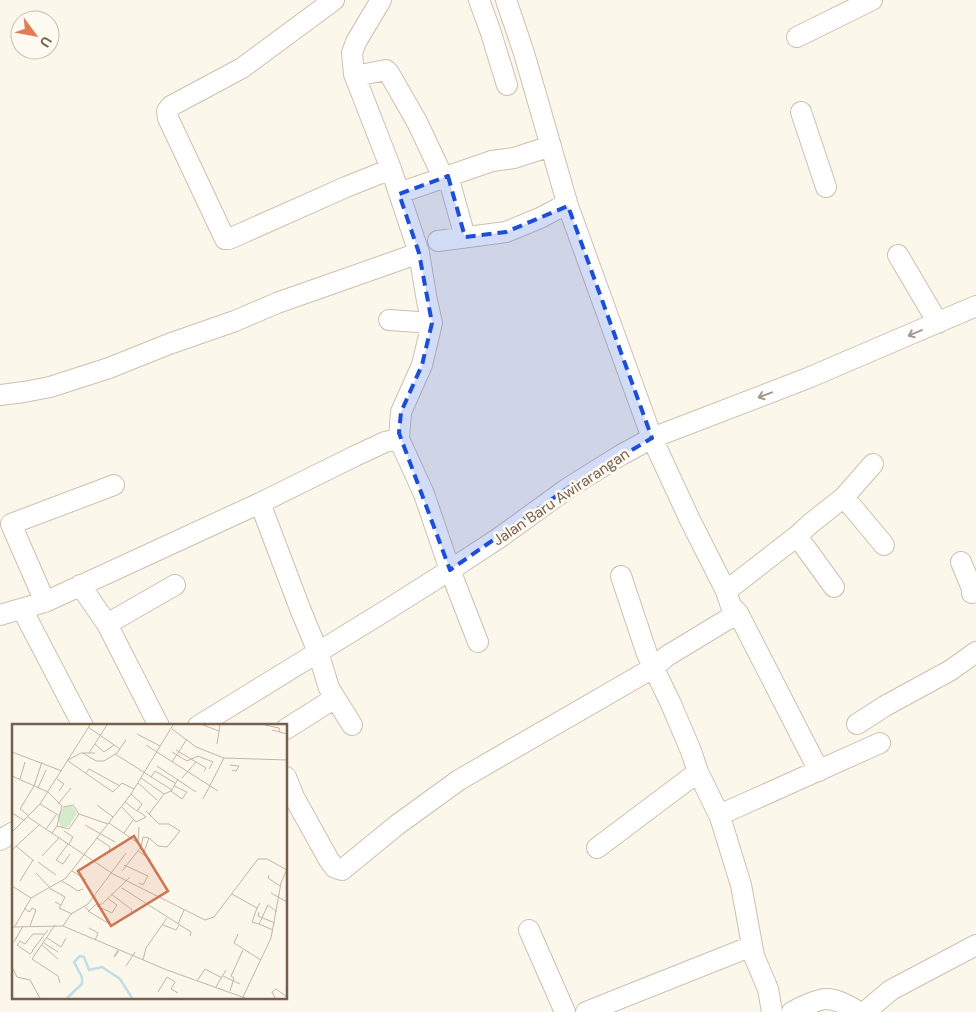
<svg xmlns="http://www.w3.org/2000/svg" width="976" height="1012" font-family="'DM Sans',sans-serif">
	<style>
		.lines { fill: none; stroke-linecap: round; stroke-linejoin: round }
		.minor-casing { stroke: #cfbfb0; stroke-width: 22 }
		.minor { stroke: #fff; stroke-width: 20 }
		.oneway { stroke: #a7978c }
		.marked { fill: #1d4ed8; fill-opacity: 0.2; stroke: #1d4ed8; stroke-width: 4; stroke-dasharray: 10 6; stroke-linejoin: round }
		.labels { text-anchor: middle; stroke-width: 5; stroke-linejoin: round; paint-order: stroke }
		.street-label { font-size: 15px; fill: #775f4e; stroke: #fffaf2 }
		.inset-river { fill: none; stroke: #bfdee6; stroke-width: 2.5 }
		.inset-road { fill: none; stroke: #c3b5a7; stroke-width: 1 }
		.view { fill: #cd7654; fill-opacity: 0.15; stroke: #cd7654; stroke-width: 2.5 }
		.inset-edge { fill: none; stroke: #775f4e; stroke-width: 2.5 }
	</style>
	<rect width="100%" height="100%" fill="#fcf7eb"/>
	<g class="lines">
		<defs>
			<path id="minor" d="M 334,0 L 242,68 L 171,106 L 167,111 L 168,118 L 225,239 L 229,239 L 346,187 L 391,169
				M 381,0 L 356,42 L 352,53 L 354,74 L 391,169 L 419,253 L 427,301 L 432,323 L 422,365 L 401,412 L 399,439 L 424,494 L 450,570 L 478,642
				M 479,0 L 490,30 L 507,85
				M 506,0 L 524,53 L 568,206 L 652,438 L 690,520 L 726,591 L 731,606 L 738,613 L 819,771
				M 797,37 L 872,0
				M 355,76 L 386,70 L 389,73 L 417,122 L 443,177
				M 801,112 L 826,187
				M 448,176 L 465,237
				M 399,194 L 405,191 L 492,161 L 514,158 L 551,146
				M 438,241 L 506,232 L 540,218 L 557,209 L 568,206
				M 898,255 L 938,323
				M 389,320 L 432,323
				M 0,395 L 24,392 L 50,387 L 109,368 L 169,344 L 235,321 L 277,303 L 419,253
				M 844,497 L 884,545
				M 260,503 L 301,611 L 318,652 L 329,688 L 352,725
				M 797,536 L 834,587
				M 961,562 L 973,591 L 972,593 L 976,591
				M 621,576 L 647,654 L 671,704 L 691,751 L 698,772 L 720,817 L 741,885 L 754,956 L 768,989 L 772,1012
				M 80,585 L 107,624 L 159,726
				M 726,591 L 797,536 L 810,524 L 844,497 L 873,464
				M 45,602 L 11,524 L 114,485
				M 22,609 L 83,726
				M 0,615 L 45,602 L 260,503 L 355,456 L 385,442 L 399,439
				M 107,624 L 175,585
				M 857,724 L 885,706 L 951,670 L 976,652
				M 198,726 L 390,608 L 450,570 L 499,538 L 568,488 L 621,455 L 652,438 L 808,378 L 976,306
				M 286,729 L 335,698
				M 286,777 L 294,797 L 329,860 L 335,868 L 342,870 L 397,825 L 459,780 L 653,668 L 667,656 L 738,613
				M 726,812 L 880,743
				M 0,840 L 14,832
				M 597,848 L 698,772
				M 529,930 L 565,1012
				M 586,1012 L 752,946
				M 792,1012 C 799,1008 818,999 826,999 C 838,999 849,1006 859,1012
				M 865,1012 L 891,990 L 976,945"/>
		</defs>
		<!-- minor casing -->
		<use href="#minor" class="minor-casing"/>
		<!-- minor -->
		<use href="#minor" class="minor"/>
	</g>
	<!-- one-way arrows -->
	<defs><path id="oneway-shaft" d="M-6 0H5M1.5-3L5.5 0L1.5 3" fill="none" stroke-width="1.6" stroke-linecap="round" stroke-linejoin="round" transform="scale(1.25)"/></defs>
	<g class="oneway">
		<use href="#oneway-shaft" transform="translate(915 333) rotate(157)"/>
		<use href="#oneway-shaft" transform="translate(765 395) rotate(159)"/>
	</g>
	<!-- marked area -->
	<path class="marked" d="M 448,176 L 465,237 L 506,232 L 568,206 L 652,438 L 568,488 L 450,570 L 399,433 L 401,412 L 422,365 L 432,323 L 419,253 L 399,194 Z"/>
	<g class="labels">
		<!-- street labels -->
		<g class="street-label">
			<text transform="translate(561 497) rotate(-34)" y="5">Jalan Baru Awirarangan</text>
		</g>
	</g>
	<!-- overview -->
	<g transform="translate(12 724)">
		<rect width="275" height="275" fill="#fcf7eb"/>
		<path d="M 60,82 L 65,89 L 56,103 L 49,103 L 45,92 L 52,83 Z" fill="#d5eac9"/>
		<path class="inset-river" d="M 55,274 L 70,260 L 70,253 L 62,238 L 68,232 L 72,233 L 77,246 L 90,243 L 108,255 L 120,274"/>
		<path class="inset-road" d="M 191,1 L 207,7M 253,1 L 267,4 L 268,8M 76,3 L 108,25M 160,5 L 184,23 L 212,34 L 275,36M 260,6 L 275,10M 125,10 L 148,22M 83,20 L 92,28 L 102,21M 205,20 L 208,1M 134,21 L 206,67M 164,26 L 194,44 L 192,47M 0,28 L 50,47M 160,28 L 175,37 L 186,32 L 201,38 L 197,45M 71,29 L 84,37 L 92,37 L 105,29 L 114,16M 77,29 L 95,1M 103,30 L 160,66M 56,36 L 69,29 L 83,29M 56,37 L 101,68 L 110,59 L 122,65M 160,38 L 175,15M 218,41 L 227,42 L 224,47 L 220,46M 145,42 L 184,68M 74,49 L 77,45 L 108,62M 0,52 L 36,68 L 50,82 L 45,102 L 40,109M 139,53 L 143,47 L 163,59M 129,54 L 152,70 L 159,67 L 166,55M 170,54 L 184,38M 8,55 L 13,38M 45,55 L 52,60 L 47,67M 126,59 L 145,76M 26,64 L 34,46M 159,67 L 170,75 L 175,68 L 162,62M 191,75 L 212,34M 113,78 L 125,87 L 130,80 L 119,70M 28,80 L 46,91M 46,80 L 59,64M 85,81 L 101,93M 110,83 L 124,98 L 134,93 L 125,86M 134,87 L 147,100 L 157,100 L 168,107 L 155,123 L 146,122 L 137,114M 0,89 L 13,97M 67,90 L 96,100M 137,90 L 152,70M 17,92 L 8,85 L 22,62 L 30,38M 16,93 L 101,150 L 193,196 L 202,193 L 246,135 L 255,135 L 275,146M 97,99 L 126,119M 73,101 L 103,118M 45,102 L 57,105 L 67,90 L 61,81 L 51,83M 34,105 L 44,91M 52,107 L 61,113 L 57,120M 0,108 L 28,80 L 78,1M 112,109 L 121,96M 85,114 L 98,123 L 97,129M 56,120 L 44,136 L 51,140 L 58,130M 126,120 L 127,103M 4,122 L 22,137M 0,126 L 27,101M 126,127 L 139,136M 30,132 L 47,114M 26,138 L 44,151M 112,141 L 136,152 L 131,161 L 127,159M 60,147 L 74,156M 110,147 L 129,123 L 131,113 L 137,114 L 132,128M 24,149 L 39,165M 257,151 L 256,154 L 268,162M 8,157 L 21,136M 50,157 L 66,167 L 71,165M 0,162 L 19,174M 110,164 L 179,208 L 178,212M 39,165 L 53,173 L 49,181M 259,169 L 275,178M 99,170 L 119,185 L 120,190M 220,170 L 245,184 L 248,179M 43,178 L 49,181 L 47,184 L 60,190M 85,182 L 100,189 L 105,181 L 95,174M 73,183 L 77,187 L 83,181 L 90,180 L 118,153M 12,184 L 17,188 L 20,184 L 24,186 L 18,202M 245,184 L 240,198 L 247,200M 76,187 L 96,199M 247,188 L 246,192 L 263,199M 166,200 L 172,186M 43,201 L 20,235 L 46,252 L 48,259M 151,201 L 164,206 L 167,201M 3,202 L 19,174 L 54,154 L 119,70 L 161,1M 51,202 L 59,190 L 76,180 L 114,129M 0,203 L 51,202 L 155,246 L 233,274M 77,204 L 86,209 L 83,216M 261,206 L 247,200 L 256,181 L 265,188M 226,210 L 222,219 L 249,236M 35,214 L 49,223 L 54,214M 2,218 L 11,202M 32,219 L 46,228M 30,221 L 46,235M 106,226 L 102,233 L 107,227M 20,227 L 36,206M 21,227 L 18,230 L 5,221 L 8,217 L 13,220 L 21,210 L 32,210M 131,236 L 134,224 L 155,194M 114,242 L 123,228M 0,243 L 5,253 L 18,256 L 28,274M 211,252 L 228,260M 185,257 L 193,245 L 210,254M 204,263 L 214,246M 218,267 L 222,254 L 219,252 L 231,226M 146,268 L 155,253 L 163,258 L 159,265 L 166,269M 231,273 L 259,214 L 269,159 L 275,145M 263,274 L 260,268 L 264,265 L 275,273"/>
		<path class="view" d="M 122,112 L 156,167 L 99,202 L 66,147 Z"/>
		<rect width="275" height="275" class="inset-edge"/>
	</g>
	<!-- north arrow -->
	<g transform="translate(35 35) rotate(122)"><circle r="24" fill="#fffaf2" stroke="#c9bcb0"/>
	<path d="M0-4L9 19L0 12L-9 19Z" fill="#e27c55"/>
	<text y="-8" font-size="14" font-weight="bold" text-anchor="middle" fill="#775f4e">U</text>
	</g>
</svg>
